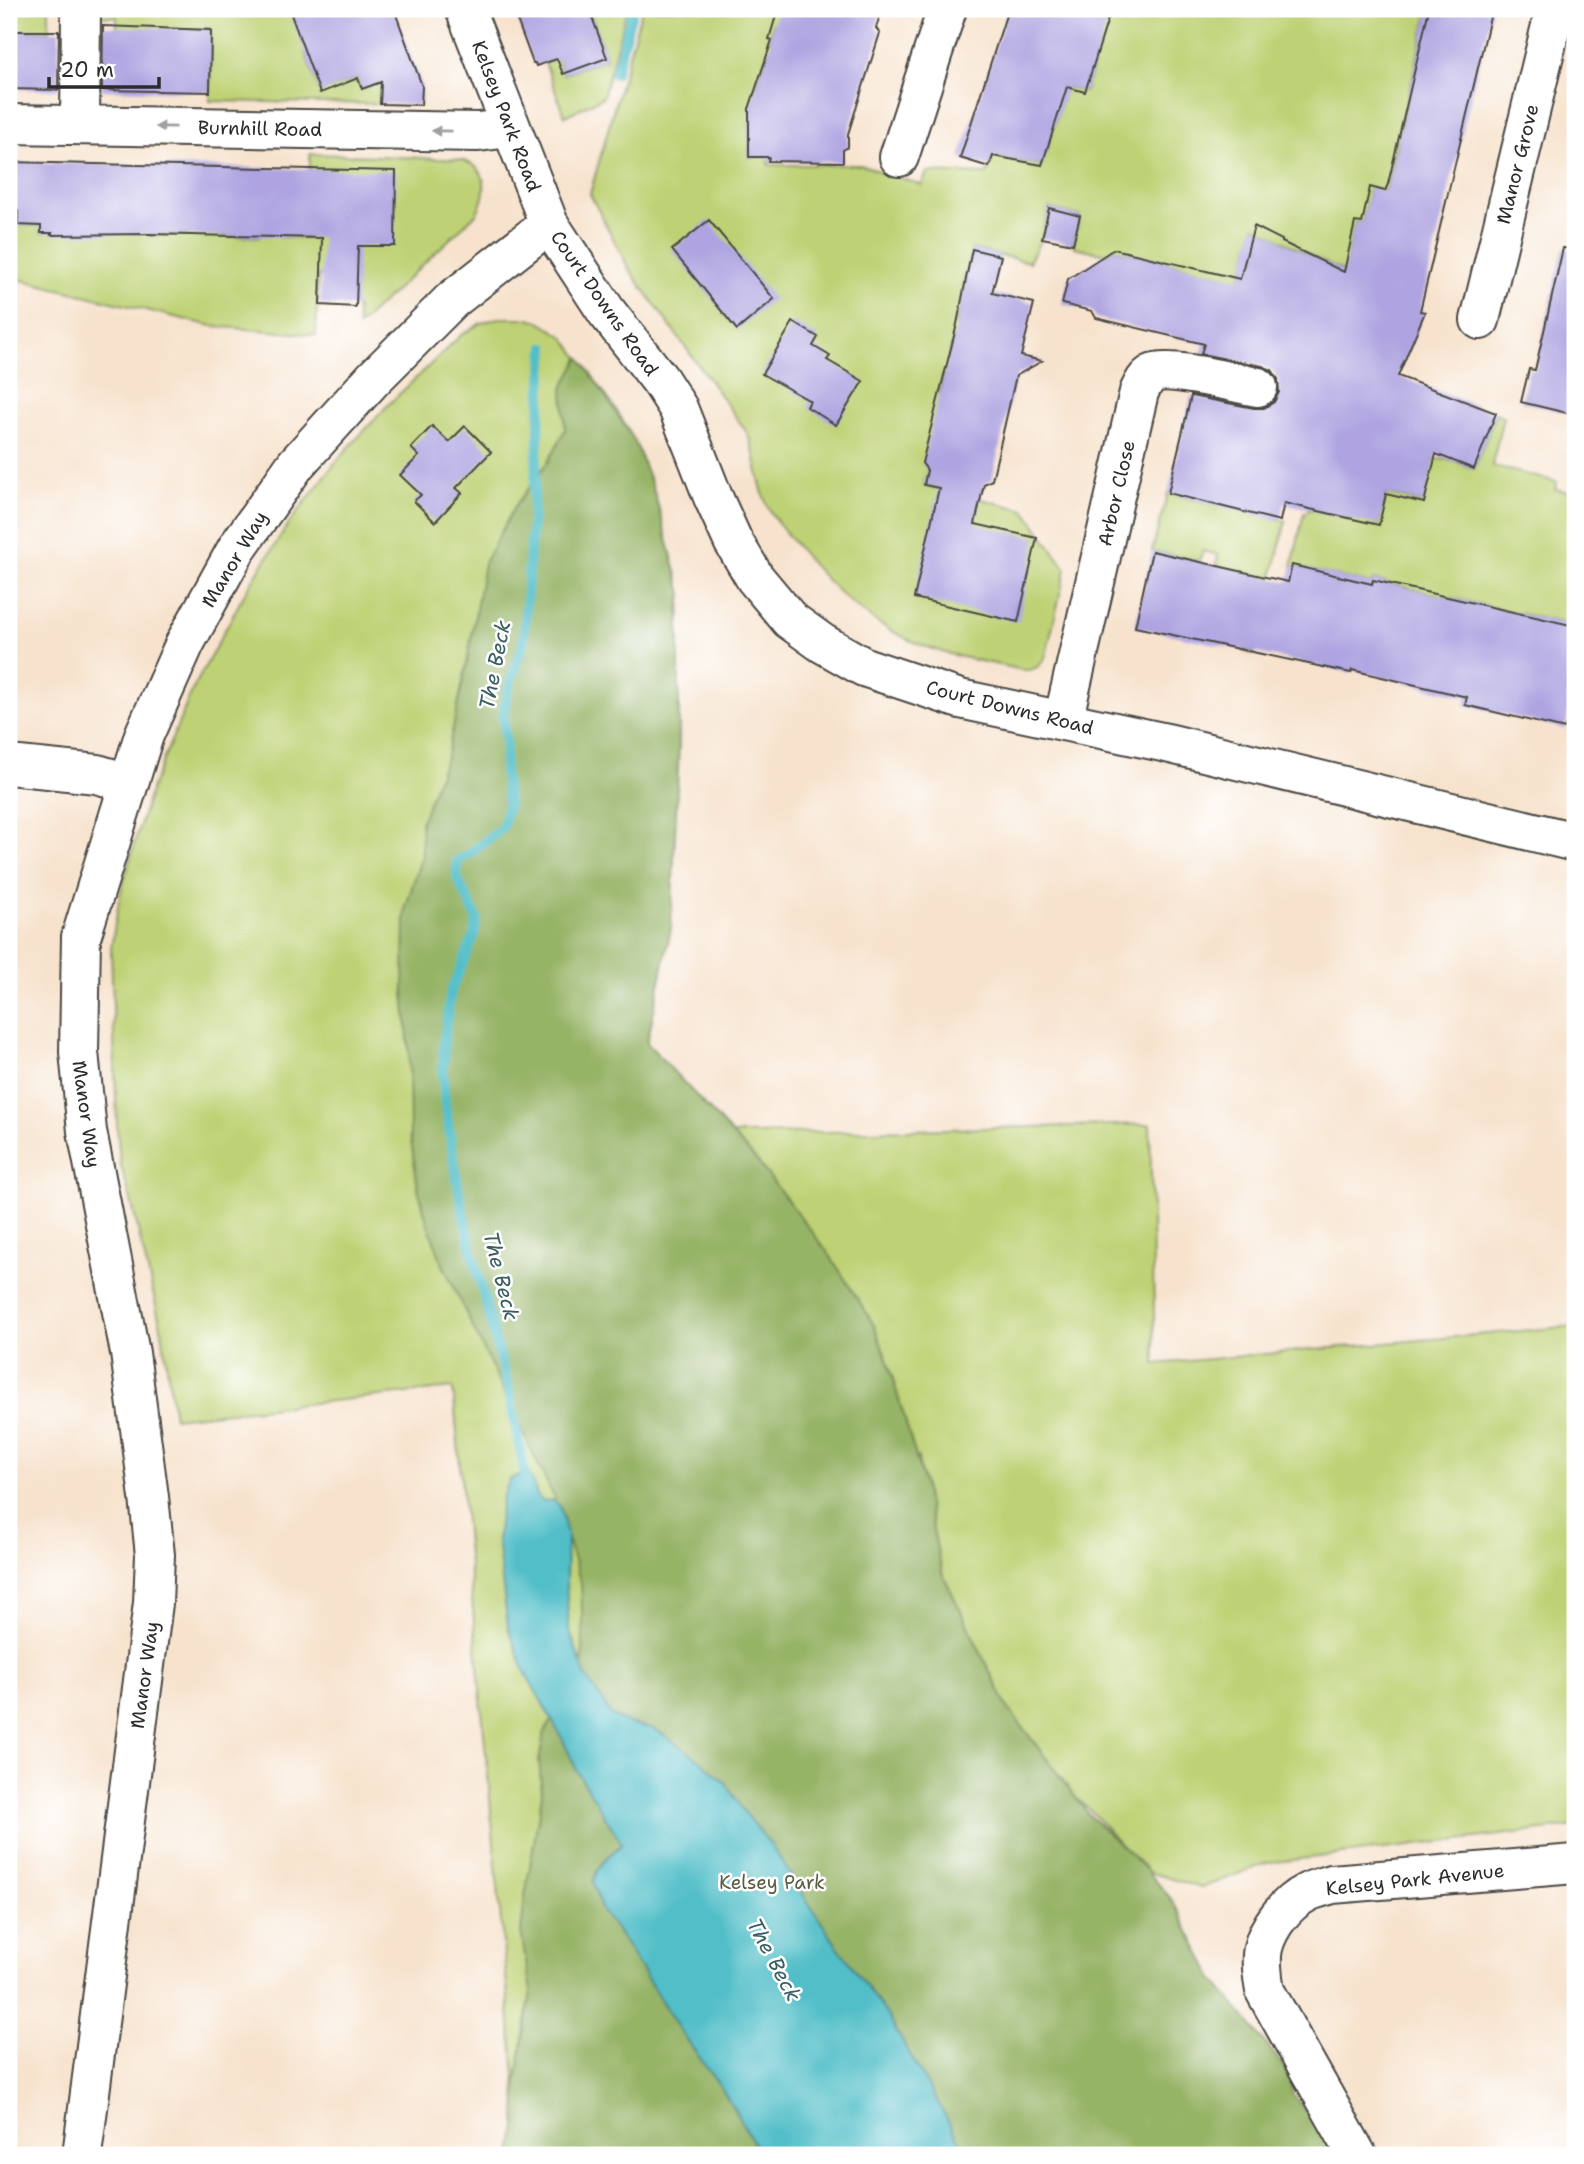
<svg xmlns="http://www.w3.org/2000/svg" width="1584" height="2164" font-family="'Shantell Sans',sans-serif">
	<style>
		.green { fill: #bed275; stroke: #747e50; stroke-width: 2 }
		.forest { fill: #96b466; stroke: #607048; stroke-width: 2 }
		.water { fill: #51bec8; stroke: #3e747a; stroke-width: 2 }
		.lines { fill: none; stroke-linecap: round; stroke-linejoin: round }
		.stream { stroke: #51bec8; stroke-width: 10 }
		.building { fill: #afa4e1 }
		.minor-casing { stroke: #4a4743; stroke-width: 42 }
		.minor { stroke: #fff; stroke-width: 38 }
		.oneway { fill: #a0a0a0 }
		.labels { text-anchor: middle; stroke-width: 5; stroke-linejoin: round; paint-order: stroke }
		.street-label { font-size: 19px; fill: #2b2b2b; stroke: #fff }
		.park-label { font-size: 19px; fill: #575d41; stroke: #fff }
		.water-label { font-size: 21px; font-style: italic; fill: #385e62; stroke: #fff }
	</style>
	<rect width="100%" height="100%" fill="#fff"/>
	<filter id="ink" filterUnits="userSpaceOnUse"><feTurbulence type="fractalNoise" baseFrequency=".0143" numOctaves="2"/><feDisplacementMap in="SourceGraphic" scale="14" xChannelSelector="R" yChannelSelector="G"/><feConvolveMatrix kernelMatrix="1 2 1 2 8 2 1 2 1" color-interpolation-filters="sRGB"/></filter>
	<filter id="wash" filterUnits="userSpaceOnUse"><feTurbulence type="fractalNoise" baseFrequency=".00686" numOctaves="4" result="noise"/><feDisplacementMap in="SourceGraphic" scale="28" xChannelSelector="R" yChannelSelector="G"/><feGaussianBlur stdDeviation="1.57" result="paint"/><feColorMatrix in="noise" values="0 0 0 0 0 0 0 0 0 0 0 0 0 0 0 0 0 1.4 0 .05"/><feComposite in="paint" operator="in"/></filter>
	<g filter="url(#wash)">
		<rect width="100%" height="100%" fill="#f7e3cd"/>
		<!-- green -->
		<path class="green" d="M 9,9 L 49,9 L 49,31 L 9,31 Z
			M 100,9 L 289,9 L 291,13 L 303,9 L 330,9 L 342,39 L 305,53 L 320,92 L 358,78 L 362,89 L 380,82 L 380,104 L 210,101 L 211,29 L 191,29 L 191,46 L 117,46 L 117,17 L 100,16 Z
			M 598,9 L 627,9 L 603,97 L 565,116 L 545,63 L 557,58 L 563,74 L 607,59 L 590,12 Z
			M 642,9 L 804,9 L 797,31 L 773,24 L 769,39 L 792,46 L 765,61 L 756,87 L 777,93 L 769,123 L 749,123 L 749,157 L 769,157 L 769,165 L 861,165 L 922,185 L 927,172 L 987,174 L 993,156 L 1042,165 L 1066,87 L 1085,92 L 1096,56 L 1078,50 L 1108,19 L 1111,9 L 1429,9 L 1385,191 L 1370,188 L 1362,223 L 1355,222 L 1346,264 L 1392,294 L 1319,260 L 1255,226 L 1240,280 L 1114,249 L 1106,254 L 1075,247 L 1073,245 L 1080,216 L 1049,208 L 1042,238 L 1029,262 L 972,249 L 964,280 L 974,283 L 961,305 L 956,324 L 961,331 L 953,340 L 948,358 L 953,366 L 950,376 L 943,375 L 939,393 L 944,401 L 924,485 L 1025,510 L 1066,569 L 1046,655 C 1041,666 1035,671 1022,670 C 990,662 955,658 924,646 C 871,627 830,588 796,545 C 786,533 775,521 768,507 C 756,482 758,454 746,431 L 629,269 L 590,194 Z
			M 310,154 C 352,155 394,156 436,159 C 448,159 462,158 473,165 C 490,175 485,199 476,214 L 358,326 L 356,307 L 321,275 L 318,276 L 316,335 L 212,326 L 9,277 L 9,211 L 18,211 L 18,225 L 41,226 L 41,233 L 149,211 L 149,235 L 188,235 L 221,213 L 221,236 L 260,237 L 261,214 L 281,214 L 281,237 L 308,238 Z
			M 498,318 L 523,318 L 538,321 L 564,337 L 615,408 L 634,440 L 653,488 L 682,594 L 633,1134 L 747,1134 L 1150,1124 L 1155,1364 L 1575,1326 L 1575,1826 L 1267,1863 L 1201,1888 L 1142,1870 L 1094,1814 L 1027,1754 L 935,1559 L 918,1458 L 851,1533 L 522,2155 L 453,1388 L 174,1418 L 162,1331 L 132,1204 L 120,1162 L 117,1126 L 111,948 L 120,895 L 136,838 L 151,789 L 192,691 L 246,591 L 289,523 L 340,457 L 389,404 L 460,336 L 481,323 Z
			M 1496,413 L 1503,417 L 1492,466 L 1557,482 L 1555,489 L 1575,493 L 1575,626 L 1373,580 L 1372,584 L 1292,566 L 1304,513 L 1311,509 L 1379,524 L 1386,494 L 1423,503 L 1434,459 L 1452,460 L 1474,469 Z
			M 1168,493 L 1286,521 L 1253,654 L 1244,651 L 1261,576 L 1216,566 L 1218,555 L 1203,551 L 1199,561 L 1152,551 Z"/>
		<!-- forest -->
		<path class="forest" d="M 580,357 L 634,440 L 653,488 L 682,594 L 679,606 L 679,745 L 671,929 L 647,1043 L 757,1161 L 829,1254 L 853,1292 L 874,1325 L 887,1359 L 923,1481 L 942,1572 L 1006,1705 L 1089,1815 L 1144,1867 L 1173,1901 L 1214,1979 L 1285,2068 L 1293,2095 L 1317,2125 L 1331,2146 L 1334,2155 L 512,2155 L 516,2127 L 517,2078 L 531,1991 L 521,1932 L 525,1896 L 542,1794 L 539,1761 L 544,1734 L 564,1694 L 578,1678 L 582,1661 L 583,1635 L 581,1583 L 554,1497 L 443,1265 L 427,1222 L 418,1188 L 410,1134 L 409,1049 L 404,992 L 405,910 L 422,855 L 421,822 L 447,755 L 467,663 L 484,563 L 515,506 L 548,462 L 565,430 L 563,388 Z"/>
		<!-- water -->
		<path class="water" d="M 525,1473 L 529,1473 L 538,1497 L 543,1501 L 553,1500 L 560,1506 L 567,1534 L 566,1582 L 569,1629 L 585,1675 L 599,1696 L 611,1715 L 627,1723 L 655,1729 L 701,1761 L 726,1783 L 742,1809 L 771,1845 L 831,1937 L 887,2015 L 968,2155 L 761,2155 L 722,2089 L 679,2029 L 617,1931 L 601,1910 L 593,1882 L 597,1871 L 605,1859 L 622,1844 L 577,1771 L 563,1740 L 525,1672 L 508,1628 L 497,1539 L 502,1498 L 510,1479 Z"/>
		<g class="lines">
			<!-- stream -->
			<path class="stream" d="M 615,74 L 633,9
				M 527,1484 L 508,1387 L 471,1248 L 460,1197 L 445,1104 L 443,1076 L 444,1040 L 451,991 L 474,936 L 477,918 L 457,878 L 457,861 L 471,853 L 502,828 L 508,804 L 504,772 L 506,745 L 503,718 L 506,696 L 523,645 L 545,347"/>
		</g>
		<g id="blocks">
			<!-- building -->
			<path class="building" d="M 289,9 L 394,9 L 422,86 L 421,105 L 380,104 L 381,82 L 362,89 L 358,78 L 320,93 Z
				M 513,9 L 589,9 L 607,58 L 563,74 L 557,59 L 536,66 L 535,63 L 533,63 Z
				M 778,9 L 882,9 L 876,28 L 880,33 L 848,134 L 848,147 L 843,150 L 843,162 L 768,161 L 769,157 L 749,157 L 749,109 L 772,40 L 769,39 Z
				M 1008,9 L 1111,9 L 1085,92 L 1067,87 L 1042,165 L 993,156 L 989,167 L 960,158 Z
				M 1429,9 L 1492,9 L 1420,311 L 1425,312 L 1398,376 L 1496,413 L 1474,469 L 1436,454 L 1424,503 L 1386,494 L 1379,525 L 1284,503 L 1280,521 L 1168,493 L 1191,396 L 1254,408 L 1264,408 L 1274,402 L 1279,392 L 1278,379 L 1272,370 L 1262,366 L 1201,354 L 1204,344 L 1096,318 L 1092,311 L 1062,304 L 1068,279 L 1114,249 L 1240,279 L 1254,226 L 1282,240 L 1282,242 L 1344,272 L 1355,222 L 1362,223 L 1370,187 L 1385,191 L 1388,184 Z
				M 103,26 L 211,30 L 210,92 L 102,90 Z
				M 9,31 L 59,31 L 58,90 L 9,89 Z
				M 9,162 L 396,171 L 395,246 L 358,246 L 356,307 L 320,305 L 322,238 L 149,234 L 51,235 L 52,233 L 41,233 L 41,226 L 18,225 L 18,211 L 9,211 Z
				M 1049,208 L 1080,216 L 1073,244 L 1042,238 Z
				M 709,220 L 774,299 L 737,330 L 672,250 Z
				M 1563,248 L 1575,249 L 1575,415 L 1521,402 L 1529,369 L 1535,370 Z
				M 972,249 L 1001,256 L 992,293 L 1034,303 L 1021,356 L 1042,361 L 1016,376 L 992,480 L 984,484 L 975,524 L 1037,538 L 1018,622 L 914,598 L 939,488 L 924,485 L 927,470 L 922,463 L 957,324 Z
				M 793,322 L 818,337 L 813,346 L 830,356 L 827,360 L 863,381 L 836,425 L 807,407 L 810,401 L 762,374 Z
				M 432,426 L 449,442 L 465,426 L 491,452 L 456,488 L 462,493 L 435,522 L 414,501 L 421,495 L 400,475 L 419,456 L 411,448 Z
				M 1152,551 L 1288,582 L 1292,565 L 1372,584 L 1373,580 L 1575,626 L 1575,682 L 1565,729 L 1465,705 L 1467,697 L 1352,670 L 1351,673 L 1135,627 Z"/>
		</g>
	</g>
	<g filter="url(#ink)">
		<use href="#blocks" fill-opacity="0" stroke="#4a4743" stroke-width="2"/>
		<g class="lines">
			<defs>
				<path id="minor" d="M 465,9 L 549,224 L 606,311 L 660,380 L 678,408 L 713,497 L 733,541 L 755,578 L 790,620 L 822,643 L 864,667 L 960,699 L 1167,743 L 1575,842
					M 9,124 L 478,132 L 510,128
					M 80,125 L 81,9
					M 899,157 L 947,9
					M 1480,320 L 1555,9
					M 1063,721 L 1139,392 C 1142,386 1145,378 1152,374 C 1168,366 1236,383 1258,387
					M 9,765 L 97,774 L 128,783
					M 82,2155 L 153,1603 L 155,1555 L 149,1497 L 130,1353 L 87,1131 L 79,1052 L 81,937 L 144,735 L 185,643 L 237,548 L 296,464 L 373,379 L 452,300 L 549,224
					M 1357,2155 L 1265,1991 C 1263,1977 1260,1962 1263,1948 C 1268,1927 1286,1903 1306,1893 C 1313,1889 1323,1887 1332,1884 L 1575,1864"/>
			</defs>
			<!-- minor casing -->
			<use href="#minor" class="minor-casing"/>
			<!-- minor -->
			<use href="#minor" class="minor"/>
		</g>
		<!-- one-way arrows -->
		<defs><path id="oneway-solid" d="M-6-.8H1V-3.2L6.5 0L1 3.2V.8H-6Z" transform="scale(1.75)"/></defs>
		<g class="oneway">
			<use href="#oneway-solid" transform="translate(166 127) rotate(-179)"/>
			<use href="#oneway-solid" transform="translate(442 131) rotate(-179)"/>
		</g>
	</g>
	<g class="labels">
		<!-- street labels -->
		<g class="street-label">
			<text transform="translate(507 116) rotate(69)" y="7">Kelsey Park Road</text>
			<text transform="translate(260 128) rotate(1)" y="7">Burnhill Road</text>
			<text transform="translate(1517 164) rotate(-76)" y="7">Manor Grove</text>
			<text transform="translate(605 303) rotate(55)" y="7">Court Downs Road</text>
			<text transform="translate(1116 493) rotate(-77)" y="7">Arbor Close</text>
			<text transform="translate(234 559) rotate(-59)" y="7">Manor Way</text>
			<text transform="translate(1010 707) rotate(14)" y="7">Court Downs Road</text>
			<text transform="translate(87 1114) rotate(82)" y="7">Manor Way</text>
			<text transform="translate(144 1675) rotate(-82)" y="7">Manor Way</text>
			<text transform="translate(1415 1879) rotate(-6)" y="7">Kelsey Park Avenue</text>
		</g>
		<!-- park labels -->
		<g class="park-label">
			<text x="772" y="1889">Kelsey Park</text>
		</g>
		<!-- water labels -->
		<g class="water-label">
			<text transform="translate(495 665) rotate(-79)" y="7">The Beck</text>
			<text transform="translate(501 1276) rotate(76)" y="7">The Beck</text>
			<text transform="translate(774 1960) rotate(62)" y="7">The Beck</text>
		</g>
	</g>
	<!-- margin -->
	<rect width="1584" height="2164" fill="none" stroke="#fff" stroke-width="35"/>
	<!-- scale -->
	<path d="M49 77v10h110v-10" fill="none" stroke="#2b2b2b" stroke-width="3.5"/>
	<text x="60" y="77" font-size="21" fill="#2b2b2b" stroke="#ffffff" stroke-width="5" paint-order="stroke">20 m</text>
</svg>
